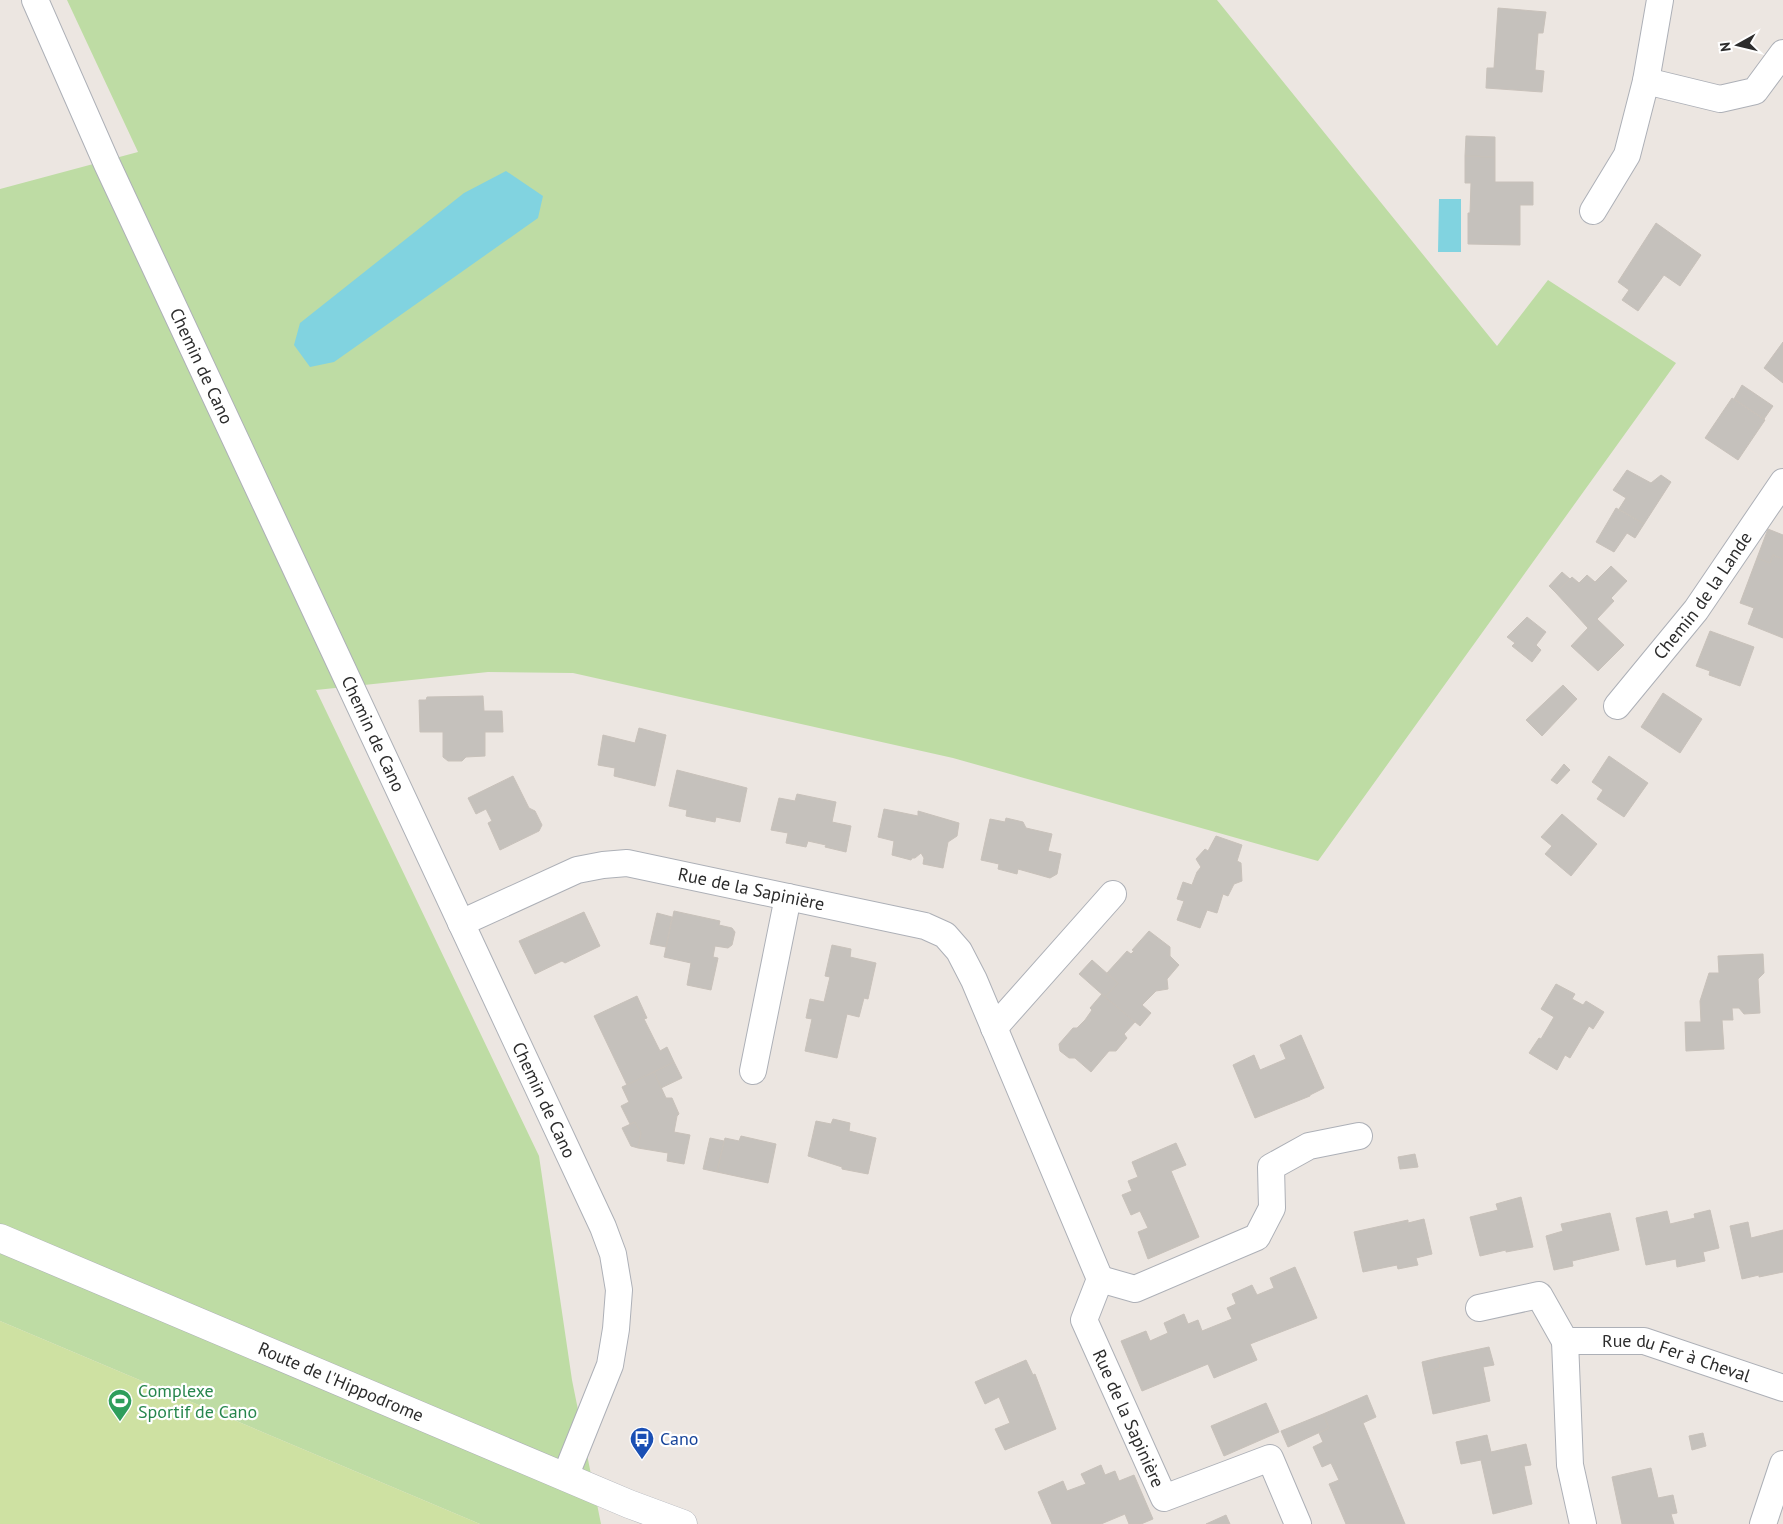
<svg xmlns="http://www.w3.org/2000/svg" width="1783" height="1524" font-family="'PT Sans',sans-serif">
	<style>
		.green { fill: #bedca4 }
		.pitch { fill: #cee1a2 }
		.water { fill: #81d3e0 }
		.building { fill: #c5c1bc; stroke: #c8c1ba }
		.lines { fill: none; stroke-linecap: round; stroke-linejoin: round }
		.street-casing { stroke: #adb0b7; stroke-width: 28 }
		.secondary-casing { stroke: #adb0b7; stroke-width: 29 }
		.street { stroke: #fff; stroke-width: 26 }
		.secondary { stroke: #fff; stroke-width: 28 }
		.labels { text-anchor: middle; stroke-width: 4.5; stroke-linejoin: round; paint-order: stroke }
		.street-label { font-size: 18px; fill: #2c2c2c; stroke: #fff }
		.leisure-label { font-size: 18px; fill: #27864d; stroke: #fff; text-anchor: start }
		.transit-label { font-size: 18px; fill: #164399; stroke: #fff; text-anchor: start }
	</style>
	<rect width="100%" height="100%" fill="#ece6e1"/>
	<!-- green -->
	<path class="green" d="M 67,0 L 1217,0 L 1497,346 L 1548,280 L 1676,363 L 1318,861 L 953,758 L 573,673 L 488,672 L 316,690 L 539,1156 L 572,1380 L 601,1524 L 480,1524 L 0,1321 L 0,189 L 138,152 Z"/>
	<!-- pitch -->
	<path class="pitch" d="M 0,1321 L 480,1524 L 0,1524 Z"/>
	<!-- water -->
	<path class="water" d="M 506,171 L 543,196 L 538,218 L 334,362 L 310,367 L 294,345 L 300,323 L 464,193 Z
		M 1439,199 L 1461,199 L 1461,252 L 1438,252 Z"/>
	<!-- building -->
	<path class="building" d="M 1498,8 L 1546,12 L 1543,33 L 1538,33 L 1535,70 L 1544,71 L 1542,92 L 1486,88 L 1487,68 L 1494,68 Z
		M 1466,136 L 1495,137 L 1495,157 L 1465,156 Z
		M 1465,156 L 1495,157 L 1495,182 L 1533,182 L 1533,205 L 1520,205 L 1520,245 L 1468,244 L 1468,213 L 1470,213 L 1471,183 L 1465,183 Z
		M 1656,223 L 1701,255 L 1680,286 L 1664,275 L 1638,311 L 1622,300 L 1629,290 L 1618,282 Z
		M 1783,342 L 1783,383 L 1764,368 Z
		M 1742,385 L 1773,406 L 1764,419 L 1734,399 Z
		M 1732,398 L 1765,420 L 1738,460 L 1705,438 Z
		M 1627,470 L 1651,483 L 1661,475 L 1671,482 L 1644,524 L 1619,509 L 1626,498 L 1613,490 Z
		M 1616,508 L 1644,524 L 1635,538 L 1627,533 L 1614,552 L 1596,542 Z
		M 1768,529 L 1783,535 L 1783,559 L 1773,555 L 1770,563 L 1757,558 Z
		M 1773,555 L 1783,559 L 1783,638 L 1748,624 L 1754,608 L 1740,603 L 1757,558 L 1770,563 Z
		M 1611,566 L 1627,581 L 1611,598 L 1614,601 L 1597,619 L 1624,645 L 1598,671 L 1571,646 L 1588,628 L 1556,593 L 1572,577 L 1579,583 L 1587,575 L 1595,582 Z
		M 1562,572 L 1570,579 L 1556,593 L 1549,586 Z
		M 1527,617 L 1546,632 L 1536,645 L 1541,650 L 1532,662 L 1512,646 L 1515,643 L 1507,637 Z
		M 1710,631 L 1754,647 L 1740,686 L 1709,675 L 1710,671 L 1696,666 Z
		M 1563,685 L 1577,699 L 1542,736 L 1526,720 Z
		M 1663,693 L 1702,719 L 1680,753 L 1641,727 Z
		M 483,696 L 484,711 L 502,711 L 503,732 L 485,732 L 485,756 L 466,757 L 462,761 L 448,761 L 443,757 L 443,732 L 420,732 L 419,700 L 426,700 L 427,697 Z
		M 639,728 L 666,735 L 655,786 L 614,776 L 615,768 L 598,765 L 603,735 L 635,743 Z
		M 1609,756 L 1648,783 L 1624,817 L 1597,799 L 1603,790 L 1592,782 Z
		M 1564,764 L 1570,770 L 1557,784 L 1551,780 Z
		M 677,770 L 747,788 L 740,822 L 716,817 L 715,822 L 686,816 L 687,810 L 669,806 Z
		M 513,776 L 529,808 L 535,811 L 542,825 L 539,831 L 500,850 L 488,823 L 492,821 L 486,809 L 476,814 L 468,798 Z
		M 797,794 L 836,802 L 832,822 L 851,826 L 846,852 L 825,847 L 826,845 L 808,841 L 806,847 L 786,843 L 788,833 L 771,830 L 779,798 L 795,801 Z
		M 884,809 L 918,816 L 918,811 L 959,823 L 957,836 L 948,842 L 943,868 L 923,864 L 924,858 L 921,853 L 915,858 L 912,858 L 911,860 L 892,855 L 894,841 L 878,837 Z
		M 1562,814 L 1597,844 L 1571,876 L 1545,854 L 1552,846 L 1541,837 Z
		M 1006,818 L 1023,822 L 1026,828 L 1052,834 L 1048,851 L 1061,854 L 1057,874 L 1050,878 L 1018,869 L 1017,874 L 998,869 L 999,864 L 981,860 L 990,819 L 1005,822 Z
		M 1216,836 L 1242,845 L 1237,861 L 1241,863 L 1242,881 L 1234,884 L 1228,896 L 1223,894 L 1217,913 L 1207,910 L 1200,928 L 1177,920 L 1184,901 L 1177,899 L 1183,882 L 1192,885 L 1197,872 L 1201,867 L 1196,859 L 1205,849 L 1208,851 Z
		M 674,911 L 720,921 L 719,925 L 732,928 L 735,932 L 732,945 L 728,948 L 715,946 L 713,957 L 718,958 L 711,990 L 687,985 L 691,963 L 664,957 Z
		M 584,912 L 600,946 L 565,963 L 562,961 L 535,974 L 519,941 Z
		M 657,913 L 672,917 L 666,947 L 650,944 Z
		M 1149,931 L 1170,947 L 1170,956 L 1179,965 L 1167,979 L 1168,989 L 1156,991 L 1142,1005 L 1151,1013 L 1140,1026 L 1105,997 L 1118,983 L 1107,973 L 1127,951 L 1131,954 L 1134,951 L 1132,950 Z
		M 832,945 L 851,949 L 850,957 L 876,963 L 868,999 L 864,998 L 859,1017 L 847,1014 L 837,1058 L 805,1051 L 812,1019 L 806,1018 L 810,999 L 824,1002 L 830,977 L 825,976 Z
		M 1763,954 L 1764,973 L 1758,979 L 1760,1013 L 1744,1014 L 1739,1008 L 1732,1008 L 1733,1020 L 1722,1020 L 1724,1049 L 1686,1051 L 1685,1022 L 1701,1022 L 1700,1001 L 1709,973 L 1719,973 L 1718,956 Z
		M 1092,960 L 1118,983 L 1105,997 L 1079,974 Z
		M 1556,984 L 1575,994 L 1572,999 L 1583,1005 L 1586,1001 L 1604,1012 L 1593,1029 L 1589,1026 L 1570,1058 L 1565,1055 L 1557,1070 L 1529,1053 L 1539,1038 L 1541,1039 L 1554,1017 L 1541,1009 Z
		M 1102,994 L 1135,1022 L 1124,1034 L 1127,1038 L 1116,1051 L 1109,1051 L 1091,1072 L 1075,1058 L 1069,1058 L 1060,1051 L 1059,1044 L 1073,1028 L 1077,1028 L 1085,1020 L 1092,1010 L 1090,1008 Z
		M 637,996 L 647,1018 L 644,1019 L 660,1051 L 667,1047 L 674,1062 L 627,1085 L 594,1016 Z
		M 1301,1035 L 1324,1088 L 1310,1095 L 1310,1096 L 1255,1118 L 1233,1065 L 1254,1055 L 1260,1070 L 1286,1059 L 1280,1045 Z
		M 674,1062 L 682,1078 L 661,1088 L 654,1072 Z
		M 654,1072 L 666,1098 L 672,1098 L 679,1114 L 677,1116 L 674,1132 L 690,1135 L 684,1164 L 667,1161 L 668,1153 L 638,1148 L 641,1133 L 635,1122 L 630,1124 L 621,1106 L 629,1102 L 622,1087 Z
		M 833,1119 L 850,1123 L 849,1131 L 876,1138 L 868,1174 L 842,1169 L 842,1167 L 808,1156 L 816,1121 L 831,1124 Z
		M 635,1122 L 641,1133 L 638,1148 L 631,1146 L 622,1128 Z
		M 741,1136 L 776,1144 L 768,1183 L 717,1172 L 725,1138 L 739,1141 Z
		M 710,1138 L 724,1141 L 717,1172 L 703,1169 Z
		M 1176,1143 L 1186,1165 L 1171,1171 L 1199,1237 L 1148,1259 L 1138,1232 L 1148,1228 L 1140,1211 L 1131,1215 L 1122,1195 L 1132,1191 L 1128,1181 L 1138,1177 L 1132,1162 Z
		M 1415,1154 L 1418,1167 L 1400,1169 L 1398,1157 Z
		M 1521,1197 L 1533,1247 L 1506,1252 L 1506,1250 L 1480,1256 L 1470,1217 L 1498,1210 L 1496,1204 Z
		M 1710,1210 L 1719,1248 L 1703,1252 L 1705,1261 L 1677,1267 L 1676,1259 L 1646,1265 L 1636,1218 L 1667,1211 L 1670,1224 L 1695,1218 L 1694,1214 Z
		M 1610,1213 L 1619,1250 L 1572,1261 L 1573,1266 L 1554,1270 L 1546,1236 L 1563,1231 L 1561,1224 Z
		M 1424,1219 L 1432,1254 L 1416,1258 L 1418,1265 L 1398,1269 L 1397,1265 L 1363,1272 L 1354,1232 L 1408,1220 L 1408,1223 Z
		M 1748,1222 L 1751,1238 L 1783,1230 L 1783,1272 L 1759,1277 L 1759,1275 L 1742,1279 L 1730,1226 Z
		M 1295,1267 L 1317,1318 L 1250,1344 L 1257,1360 L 1214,1378 L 1208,1364 L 1142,1391 L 1121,1341 L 1146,1331 L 1150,1341 L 1168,1333 L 1164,1323 L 1184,1314 L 1188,1324 L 1198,1320 L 1202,1331 L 1232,1319 L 1227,1308 L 1236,1304 L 1232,1294 L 1252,1285 L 1257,1295 L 1274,1288 L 1270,1278 Z
		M 1489,1347 L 1494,1365 L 1483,1367 L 1490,1401 L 1433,1414 L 1424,1372 L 1440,1368 L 1438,1358 Z
		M 1438,1358 L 1440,1368 L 1424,1372 L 1422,1362 Z
		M 1026,1360 L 1033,1375 L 1035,1374 L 1056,1429 L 1005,1450 L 995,1429 L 1010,1423 L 999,1397 L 985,1404 L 975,1382 Z
		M 1367,1395 L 1376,1417 L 1363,1423 L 1405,1524 L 1346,1524 L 1329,1484 L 1339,1480 L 1331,1463 L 1322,1467 L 1313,1447 L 1323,1442 L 1319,1433 L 1329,1428 L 1323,1414 Z
		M 1266,1403 L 1279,1432 L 1224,1456 L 1211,1426 Z
		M 1323,1414 L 1329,1428 L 1288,1447 L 1281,1431 Z
		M 1703,1433 L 1706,1446 L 1692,1450 L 1689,1436 Z
		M 1487,1435 L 1491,1452 L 1526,1444 L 1531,1465 L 1524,1466 L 1532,1504 L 1493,1514 L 1481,1460 L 1461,1464 L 1456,1442 Z
		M 1101,1465 L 1105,1475 L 1115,1471 L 1119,1481 L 1134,1475 L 1153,1519 L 1141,1524 L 1129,1524 L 1125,1514 L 1101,1524 L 1052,1524 L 1038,1492 L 1063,1481 L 1067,1491 L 1086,1484 L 1081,1474 Z
		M 1651,1468 L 1658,1498 L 1673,1495 L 1677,1513 L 1671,1514 L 1674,1524 L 1622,1524 L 1612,1477 Z
		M 1226,1515 L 1230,1524 L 1206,1524 Z"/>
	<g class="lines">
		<defs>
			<g id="street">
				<path id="s1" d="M 35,0 L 107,164 L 603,1227 L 613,1254 L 619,1290 L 616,1329 L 610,1365 L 565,1477"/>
				<path d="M 1646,81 L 1720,99 L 1755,91 L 1783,53"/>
				<path d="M 1593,211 L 1627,155 L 1646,81 L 1660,0"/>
				<path id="s2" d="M 1617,706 L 1696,610 L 1783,482"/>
				<path id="s3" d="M 461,923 L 577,870 L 603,865 L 627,863 L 925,926 L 945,935 L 959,951 L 974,980 L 1100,1279 L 1084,1320 L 1164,1498 L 1270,1458 L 1298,1524"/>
				<path d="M 994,1028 L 1113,894"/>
				<path d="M 753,1071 L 788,897"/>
				<path d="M 1100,1279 L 1135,1289 L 1257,1237 L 1272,1208 L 1271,1167 L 1309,1146 L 1359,1136"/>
				<path id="s4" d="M 1479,1308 L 1539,1295 L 1565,1341 L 1644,1341 L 1783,1388"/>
				<path d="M 1565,1341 L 1570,1465 L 1583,1524"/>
				<path d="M 1763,1524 L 1783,1464"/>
			</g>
			<g id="secondary">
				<path id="s5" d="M 0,1238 L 629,1504 L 683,1524"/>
			</g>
		</defs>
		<!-- street casing -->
		<use href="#street" class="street-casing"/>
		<!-- secondary casing -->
		<use href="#secondary" class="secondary-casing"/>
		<!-- street -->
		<use href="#street" class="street"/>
		<!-- secondary -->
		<use href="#secondary" class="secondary"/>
	</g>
	<!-- icons -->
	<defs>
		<symbol id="stadium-pin" viewBox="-11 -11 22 30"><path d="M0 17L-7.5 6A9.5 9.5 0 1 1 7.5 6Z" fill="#2e9e5b" stroke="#fff"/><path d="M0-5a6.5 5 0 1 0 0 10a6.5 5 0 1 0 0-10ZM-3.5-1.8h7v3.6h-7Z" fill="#fff"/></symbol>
		<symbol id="bus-pin" viewBox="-11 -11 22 30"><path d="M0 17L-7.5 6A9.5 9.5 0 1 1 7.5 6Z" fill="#1a4fb4" stroke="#fff"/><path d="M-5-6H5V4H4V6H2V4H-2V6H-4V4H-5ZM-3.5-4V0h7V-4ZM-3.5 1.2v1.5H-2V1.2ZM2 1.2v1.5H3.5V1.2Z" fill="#fff"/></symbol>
	</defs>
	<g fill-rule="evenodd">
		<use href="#stadium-pin" x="106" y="1387" width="28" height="38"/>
		<use href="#bus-pin" x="628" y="1425" width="28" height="38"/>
	</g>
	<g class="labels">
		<!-- street labels -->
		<g class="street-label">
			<text dy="6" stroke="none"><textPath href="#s1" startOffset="402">Chemin de Cano</textPath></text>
			<text dy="6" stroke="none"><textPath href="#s2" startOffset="140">Chemin de la Lande</textPath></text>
			<text dy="6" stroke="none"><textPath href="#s1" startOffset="808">Chemin de Cano</textPath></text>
			<text dy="6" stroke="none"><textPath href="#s3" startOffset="305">Rue de la Sapinière</textPath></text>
			<text dy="6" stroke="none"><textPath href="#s1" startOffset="1212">Chemin de Cano</textPath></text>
			<text dy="6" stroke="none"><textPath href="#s4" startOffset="228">Rue du Fer à Cheval</textPath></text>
			<text dy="6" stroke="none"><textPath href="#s5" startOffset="370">Route de l'Hippodrome</textPath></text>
			<text dy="6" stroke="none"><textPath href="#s3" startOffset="1035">Rue de la Sapinière</textPath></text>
		</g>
		<!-- leisure labels -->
		<g class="leisure-label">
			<text x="138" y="1397">Complexe<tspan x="138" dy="21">Sportif de Cano</tspan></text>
		</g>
		<!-- transit labels -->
		<g class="transit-label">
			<text x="660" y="1445">Cano</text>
		</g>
	</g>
	<!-- north arrow -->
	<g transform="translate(1738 45) rotate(262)" stroke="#ffffff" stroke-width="4" paint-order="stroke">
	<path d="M0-4L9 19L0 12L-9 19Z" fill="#2c2c2c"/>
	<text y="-8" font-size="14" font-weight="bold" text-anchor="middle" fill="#2c2c2c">N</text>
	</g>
</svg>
